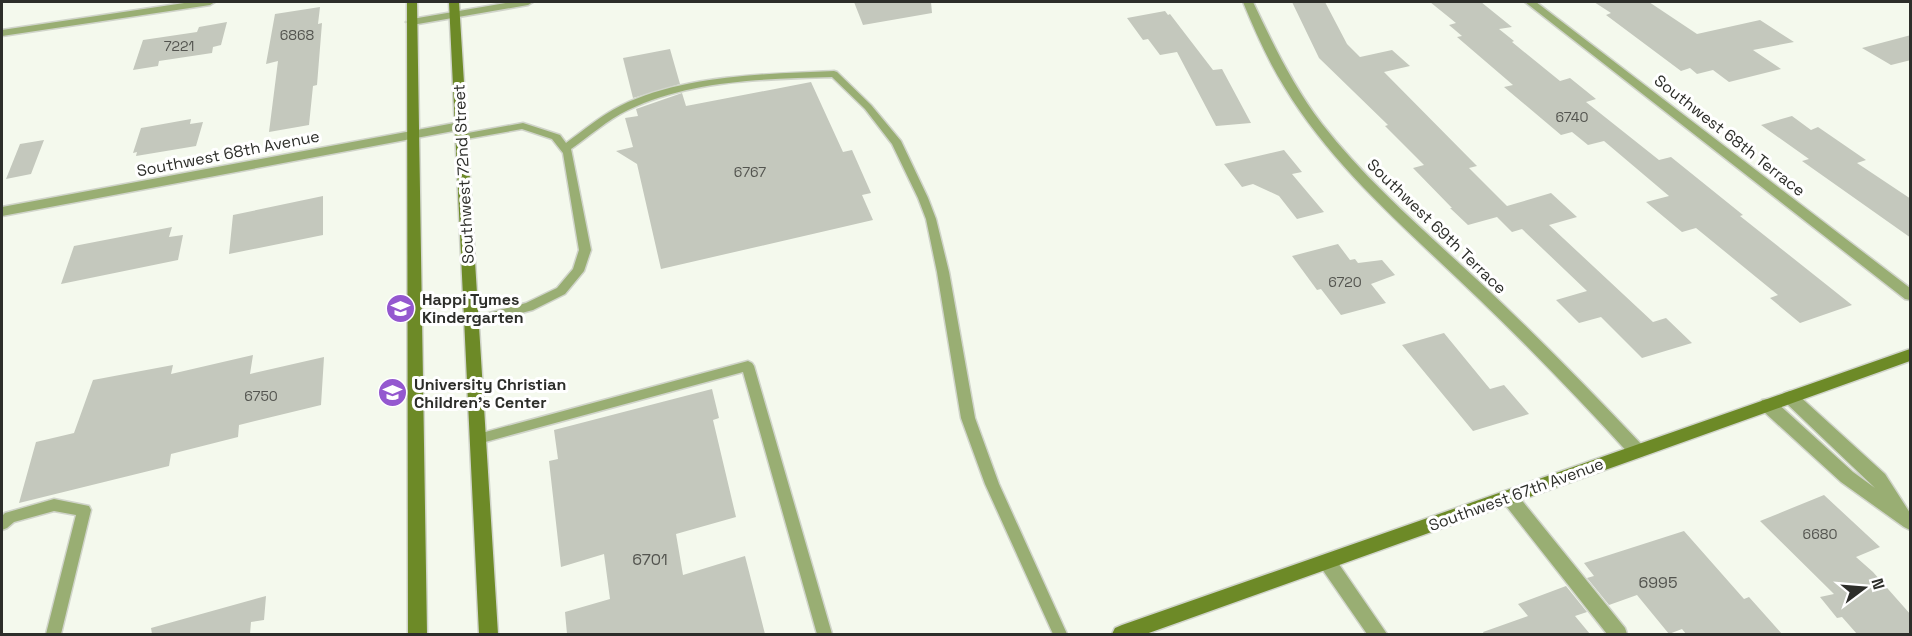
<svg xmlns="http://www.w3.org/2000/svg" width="1912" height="636" font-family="'Space Grotesk',sans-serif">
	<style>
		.building { fill: #c4c8bd }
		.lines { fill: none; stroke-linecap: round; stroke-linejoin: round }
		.lane-casing { stroke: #d0d4ca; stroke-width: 3 }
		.street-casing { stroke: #d0d4ca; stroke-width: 3 }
		.secondary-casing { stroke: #d0d4ca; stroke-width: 3 }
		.lane { fill: #99ae73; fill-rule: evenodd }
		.street { fill: #99ae73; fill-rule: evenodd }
		.secondary { fill: #6d8a27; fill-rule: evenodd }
		.labels { text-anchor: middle; stroke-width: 6; stroke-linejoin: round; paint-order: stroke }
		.number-label { font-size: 14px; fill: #53544f }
		.street-label { font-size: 16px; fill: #2d2e2a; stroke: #fff }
		.poi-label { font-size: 16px; font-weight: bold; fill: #2d2e2a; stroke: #fff; text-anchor: start }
		.near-number-label { font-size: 16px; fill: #53544f }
	</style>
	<rect width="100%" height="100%" fill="#f4f9ed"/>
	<!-- building -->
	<path class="building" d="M 854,2 L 931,2 L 932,13 L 863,25 Z
		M 1292,2 L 1325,2 L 1347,44 L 1360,57 L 1392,50 L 1410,66 L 1384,72 L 1477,166 L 1469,168 L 1507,206 L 1551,193 L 1577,217 L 1549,225 L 1653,322 L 1666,318 L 1692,343 L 1642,358 L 1601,317 L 1579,323 L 1556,300 L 1587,291 L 1522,229 L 1512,232 L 1497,217 L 1468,225 L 1450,208 L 1452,208 L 1413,168 L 1424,165 L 1385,126 L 1388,125 L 1319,58 Z
		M 1430,2 L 1481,2 L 1512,27 L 1499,29 L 1514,41 L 1512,42 L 1560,81 L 1570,78 L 1596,99 L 1586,102 L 1659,160 L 1671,157 L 1743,215 L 1740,216 L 1852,305 L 1800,323 L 1770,298 L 1778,295 L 1696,228 L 1682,232 L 1646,202 L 1669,196 L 1604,141 L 1588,145 L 1572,132 L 1561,135 L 1504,87 L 1513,85 L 1457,37 L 1462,36 L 1449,25 L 1456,23 Z
		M 1594,2 L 1649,2 L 1697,34 L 1760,20 L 1794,42 L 1753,50 L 1781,69 L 1729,82 L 1713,70 L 1697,74 L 1690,68 L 1681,71 L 1606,15 L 1611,13 Z
		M 320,7 L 318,24 L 322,23 L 317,85 L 313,86 L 309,125 L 269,132 L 278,61 L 266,64 L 275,14 Z
		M 1165,11 L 1168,15 L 1170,14 L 1213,70 L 1222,69 L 1251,123 L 1216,126 L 1177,52 L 1160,55 L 1148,39 L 1143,40 L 1127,18 Z
		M 227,22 L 221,45 L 213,47 L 212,53 L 159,61 L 158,66 L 133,70 L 143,40 L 197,32 L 199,27 Z
		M 1911,35 L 1911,60 L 1891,65 L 1862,48 Z
		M 670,49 L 680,84 L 633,98 L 623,58 Z
		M 811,82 L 843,152 L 852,150 L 871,193 L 862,195 L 873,220 L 661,269 L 637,164 L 616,151 L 633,147 L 625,118 L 638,116 L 636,109 L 682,93 L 686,106 Z
		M 1792,116 L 1811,130 L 1818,127 L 1866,160 L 1857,163 L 1911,199 L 1911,238 L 1802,161 L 1809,159 L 1761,125 Z
		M 191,119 L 190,124 L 203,122 L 196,146 L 136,156 L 137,152 L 133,153 L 141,128 Z
		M 44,140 L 31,174 L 6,179 L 20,144 Z
		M 1284,150 L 1302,172 L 1292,174 L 1324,212 L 1297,219 L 1279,196 L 1253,184 L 1242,187 L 1224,164 Z
		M 323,196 L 323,235 L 229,254 L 233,215 Z
		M 172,227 L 169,237 L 183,235 L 178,260 L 61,284 L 74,246 Z
		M 1338,244 L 1350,260 L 1355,259 L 1358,263 L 1382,260 L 1395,275 L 1371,284 L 1386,303 L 1341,315 L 1321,289 L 1317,290 L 1292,256 Z
		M 1444,333 L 1490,389 L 1504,385 L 1529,414 L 1473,431 L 1402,345 Z
		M 253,355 L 250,374 L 324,357 L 321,405 L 239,425 L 238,437 L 171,454 L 169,466 L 19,503 L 36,442 L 74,433 L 93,380 L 173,365 L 171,374 Z
		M 712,389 L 719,418 L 713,420 L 736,517 L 676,534 L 683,575 L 745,556 L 765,634 L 567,634 L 565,612 L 610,599 L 604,554 L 561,567 L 549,461 L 558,459 L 554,430 Z
		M 1824,495 L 1880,547 L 1856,557 L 1873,572 L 1911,615 L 1911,634 L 1857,634 L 1842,617 L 1837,618 L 1820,597 L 1834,594 L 1760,521 Z
		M 1684,531 L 1744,599 L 1749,597 L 1782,634 L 1686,634 L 1682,629 L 1669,634 L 1637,595 L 1609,605 L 1587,578 L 1594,576 L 1584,563 Z
		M 1566,586 L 1587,612 L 1575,616 L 1590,634 L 1484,634 L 1483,632 L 1528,616 L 1518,604 Z
		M 266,596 L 264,620 L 251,622 L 250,634 L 152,634 L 151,628 Z"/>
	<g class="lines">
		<defs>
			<path id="lane" d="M 834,71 L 837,72 L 871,105 L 901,141 L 928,198 L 936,219 L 949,272 L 975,418 L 999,484 L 1067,634 L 1053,634 L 985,484 L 961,418 L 937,272 L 926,219 L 918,198 L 892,144 L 865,109 L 832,77 C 764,79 690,80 628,110 C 607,120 590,136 571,149 L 591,250 L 584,271 L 565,294 L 533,310 L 471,326 L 465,322 L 471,318 L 526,303 L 557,288 L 573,269 L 579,250 L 563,153 L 552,139 L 522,129 L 461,140 L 456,137 L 457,135 L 523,123 L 560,135 L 566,143 C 584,130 600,116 620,106 C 683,75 765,74 834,71 Z
				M 748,361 L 752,363 L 754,366 L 832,634 L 817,634 L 743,372 L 478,444 L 473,443 L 471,439 L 473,435 L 478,434 Z
				M 54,499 L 89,506 L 91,510 L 61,634 L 46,634 L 76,515 L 54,511 L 14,522 L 7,528 L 2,530 L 2,516 L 5,513 Z"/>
			<path id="street" d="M 191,2 L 215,2 L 210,5 L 2,36 L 2,30 Z
				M 512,2 L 533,2 L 528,5 L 412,25 L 406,22 L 412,19 Z
				M 1243,2 L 1253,2 C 1273,44 1293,86 1322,124 C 1370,185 1429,235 1486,288 C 1540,339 1592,392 1643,446 L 1645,451 L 1643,456 L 1637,458 L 1631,456 C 1582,402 1531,349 1479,299 C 1410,232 1335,170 1285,88 C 1268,61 1255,31 1243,2 Z
				M 1525,2 L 1536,2 L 1910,288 L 1910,300 L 1905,299 Z
				M 460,122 L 464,123 L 466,126 L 464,129 L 2,216 L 2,207 Z
				M 1790,391 L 1796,393 L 1885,474 L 1910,513 L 1910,530 L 1904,527 L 1841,482 L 1762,410 L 1760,405 L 1762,400 L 1768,399 L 1774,400 L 1853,472 L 1875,488 L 1784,401 L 1782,397 L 1784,393 Z
				M 1509,490 L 1515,492 L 1625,628 L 1627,634 L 1607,634 L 1503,502 L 1500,497 L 1503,492 Z
				M 1328,555 L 1334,557 L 1387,634 L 1367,634 L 1322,569 L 1319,563 L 1322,557 Z"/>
			<path id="secondary" d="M 407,2 L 417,2 L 427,634 L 408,634 Z
				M 449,2 L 459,2 L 498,634 L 479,634 Z
				M 1910,349 L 1910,361 L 1146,634 L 1112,634 L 1115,628 L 1122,625 Z"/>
		</defs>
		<!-- lane casing -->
		<use href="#lane" class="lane-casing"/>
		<!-- street casing -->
		<use href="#street" class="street-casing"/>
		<!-- secondary casing -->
		<use href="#secondary" class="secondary-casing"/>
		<!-- lane -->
		<use href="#lane" class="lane"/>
		<!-- street -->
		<use href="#street" class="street"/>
		<!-- secondary -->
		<use href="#secondary" class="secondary"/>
	</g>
	<!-- icons -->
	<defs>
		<symbol id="school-disc" viewBox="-11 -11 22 22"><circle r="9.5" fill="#9458cf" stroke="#fff"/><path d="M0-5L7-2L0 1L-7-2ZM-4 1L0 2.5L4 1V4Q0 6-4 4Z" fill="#fff"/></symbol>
	</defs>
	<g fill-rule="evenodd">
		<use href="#school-disc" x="384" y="292" width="33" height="33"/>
		<use href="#school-disc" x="376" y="376" width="33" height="33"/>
	</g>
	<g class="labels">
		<!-- number labels -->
		<g class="number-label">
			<text x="297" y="40">6868</text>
			<text x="179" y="51">7221</text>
			<text x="1572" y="122">6740</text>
			<text x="750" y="177">6767</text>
			<text x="1345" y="287">6720</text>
			<text x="261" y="401">6750</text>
			<text x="1820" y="539">6680</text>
		</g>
		<!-- street labels -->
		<g class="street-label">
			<text transform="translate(1730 135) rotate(38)" y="6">Southwest 68th Terrace</text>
			<text transform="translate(228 153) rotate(-11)" y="6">Southwest 68th Avenue</text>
			<text transform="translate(463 174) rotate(-93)" y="6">Southwest 72nd Street</text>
			<text transform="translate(1437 226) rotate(44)" y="6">Southwest 69th Terrace</text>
			<text transform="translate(1516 494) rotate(-20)" y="6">Southwest 67th Avenue</text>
		</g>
		<!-- poi labels -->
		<g class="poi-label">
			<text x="422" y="305">Happi Tymes<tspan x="422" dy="18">Kindergarten</tspan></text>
			<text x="414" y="390">University Christian<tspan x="414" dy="18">Children's Center</tspan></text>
		</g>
		<!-- near-number labels -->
		<g class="near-number-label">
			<text x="650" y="565">6701</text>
			<text x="1658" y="588">6995</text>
		</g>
	</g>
	<!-- border -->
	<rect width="1912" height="636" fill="none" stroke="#2d2e2a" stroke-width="6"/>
	<!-- north arrow -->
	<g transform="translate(1864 588) rotate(74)" stroke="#ffffff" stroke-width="4.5" paint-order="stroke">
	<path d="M0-4.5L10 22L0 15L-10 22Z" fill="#2d2e2a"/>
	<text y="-9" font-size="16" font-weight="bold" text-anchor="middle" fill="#2d2e2a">N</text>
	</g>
</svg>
